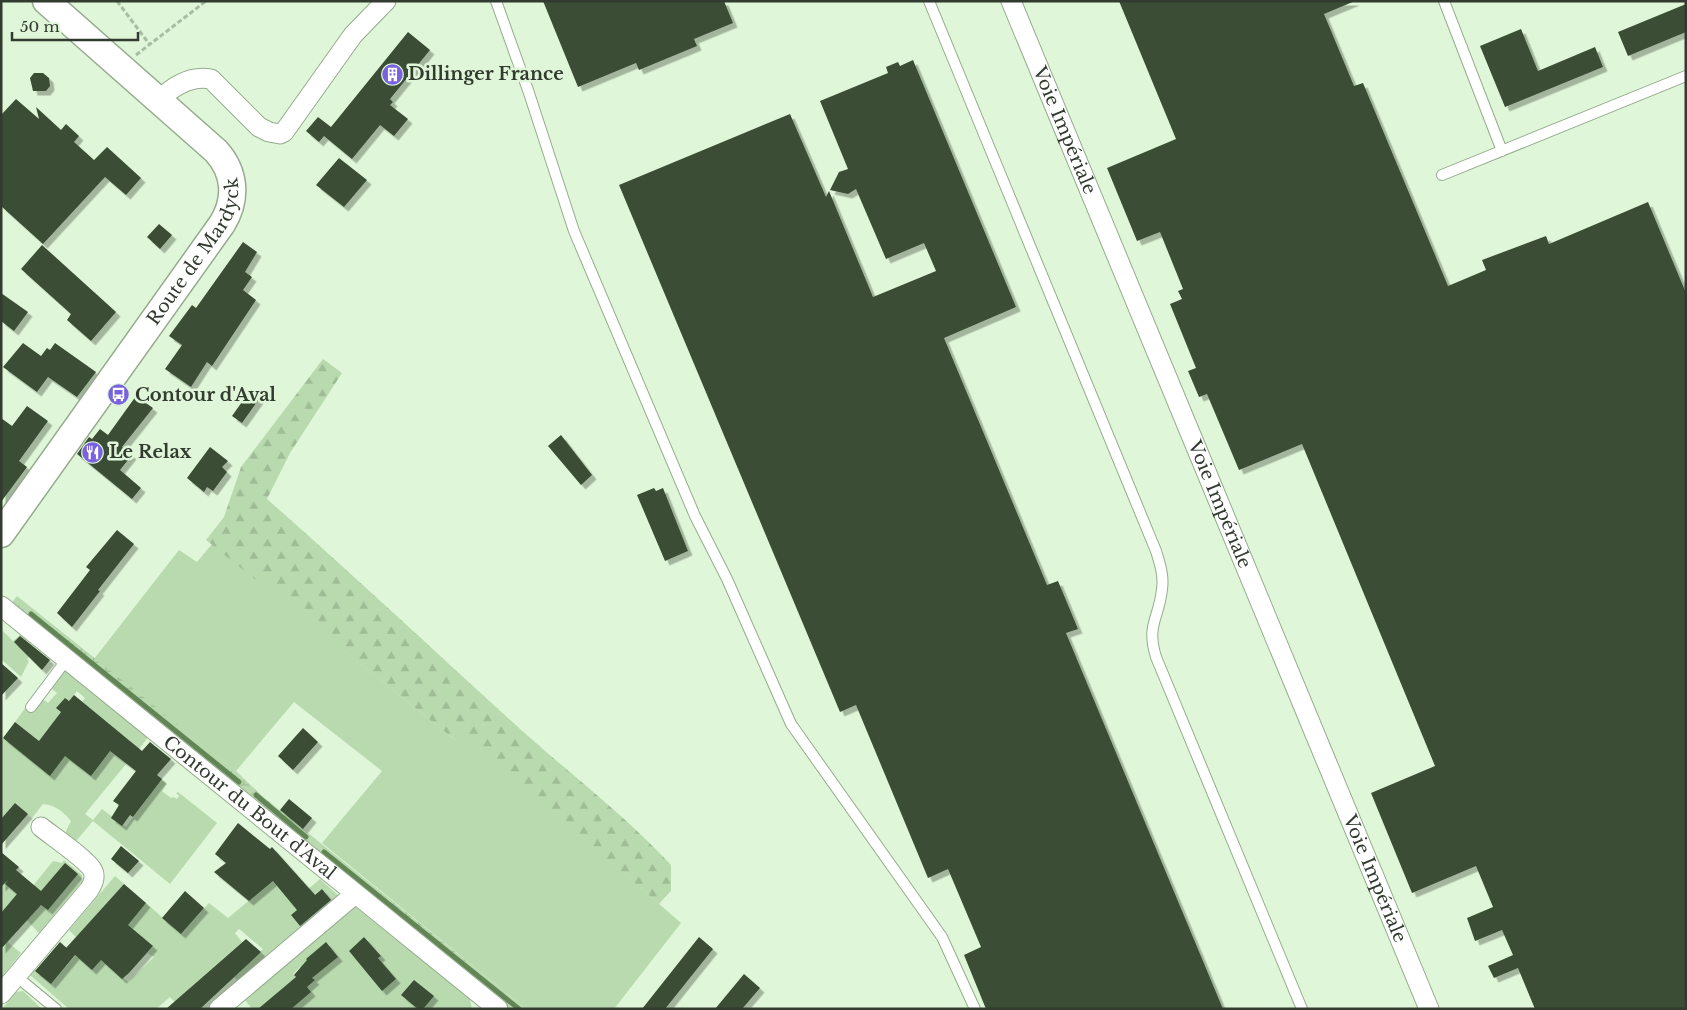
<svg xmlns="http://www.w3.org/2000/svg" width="1687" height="1010" font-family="'Libre Baskerville',serif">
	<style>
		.green { fill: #b8daae; fill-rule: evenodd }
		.forest { fill: url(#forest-firs) }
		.wetland { fill: url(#wetland-marsh) }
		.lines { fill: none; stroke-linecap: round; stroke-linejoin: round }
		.stream { stroke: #618555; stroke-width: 5 }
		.building { fill: #3a4e34; filter: url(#shadow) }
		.lane-casing { stroke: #95ab8e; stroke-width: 12 }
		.street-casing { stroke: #95ab8e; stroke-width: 21 }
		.secondary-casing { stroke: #95ab8e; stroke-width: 29 }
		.path { stroke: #aabda4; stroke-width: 3; stroke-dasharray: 5 2.5; stroke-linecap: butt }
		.lane { stroke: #fff; stroke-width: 10 }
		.street { stroke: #fff; stroke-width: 19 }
		.secondary { stroke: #fff; stroke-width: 26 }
		.labels { text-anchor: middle; stroke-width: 5; stroke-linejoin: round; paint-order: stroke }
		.poi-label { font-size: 18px; font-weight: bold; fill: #323b2f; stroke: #dff7d8; text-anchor: start }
		.street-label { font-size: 18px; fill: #323b2f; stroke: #dff7d8 }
	</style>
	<defs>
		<pattern id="forest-firs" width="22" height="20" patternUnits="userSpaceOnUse" patternTransform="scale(1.25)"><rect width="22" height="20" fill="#b8daae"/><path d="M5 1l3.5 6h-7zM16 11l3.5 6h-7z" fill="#9fbc96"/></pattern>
		<pattern id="wetland-marsh" width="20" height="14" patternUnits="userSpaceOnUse" patternTransform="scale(1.25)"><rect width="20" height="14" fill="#b8daae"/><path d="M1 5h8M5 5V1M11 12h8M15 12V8" fill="none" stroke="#9fbc96"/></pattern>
		<filter id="shadow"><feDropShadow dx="4.5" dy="4.5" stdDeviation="0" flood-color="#0004"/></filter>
	</defs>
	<rect width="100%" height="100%" fill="#dff7d8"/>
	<!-- green -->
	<path class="green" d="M 212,544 L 455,740 L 465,735 L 681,923 L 614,1009 L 526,1009 L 322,843 L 382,771 L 294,702 L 236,771 L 94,659 L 179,550 L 197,562 Z
		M 12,602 L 241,787 L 234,788 L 9,605 Z
		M 1,629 L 13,641 L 20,635 L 36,649 L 27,659 L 29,661 L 21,677 L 1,659 Z
		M 57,664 L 149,736 L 139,749 L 97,740 L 126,764 L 85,814 L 93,820 L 102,809 L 126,827 L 147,799 L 141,794 L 160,778 L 167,784 L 162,791 L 171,798 L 173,797 L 177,799 L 179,796 L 176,793 L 178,792 L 217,823 L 170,884 L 93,821 L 76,841 L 64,835 L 71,821 C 64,812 55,805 43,804 L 32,818 L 15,803 L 1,819 L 1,741 L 3,738 L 28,756 L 38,740 L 15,722 ZM 51,688 L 57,693 L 48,703 L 43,699 ZM 77,691 L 85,698 L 61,729 L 58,716 Z
		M 316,848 L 514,1009 L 509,1009 L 313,853 Z
		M 64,860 L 82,875 L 82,882 L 39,933 L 10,903 L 1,913 L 1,874 L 8,880 L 5,884 L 23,898 L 53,861 L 62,863 Z
		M 115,876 L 124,884 L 76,937 L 69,930 Z
		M 320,879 L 340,897 L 333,902 L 322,889 L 291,915 L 300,926 L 308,920 L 310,922 L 239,982 L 233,976 L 263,949 L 239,929 L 235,933 L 242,942 L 192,986 L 179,1006 L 170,997 L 156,1009 L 69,1009 L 30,975 L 35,970 L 51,984 L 75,956 L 78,958 L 81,954 L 91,962 L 88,966 L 92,970 L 95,966 L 87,946 L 128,982 L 154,957 L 147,953 L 153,947 L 124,928 L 146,903 L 181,934 L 209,903 L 228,918 L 274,880 L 292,903 Z
		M 354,906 L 470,999 L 472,1009 L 252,1009 L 244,999 ZM 364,937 L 381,955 L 378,958 L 382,990 L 349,951 ZM 300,967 L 314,980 L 307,987 L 293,974 Z
		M 1,937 L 21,953 L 1,978 Z
		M 23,991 L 42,1009 L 2,1009 L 16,992 Z"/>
	<!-- forest -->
	<path class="forest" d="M 323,359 L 342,373 L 290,453 L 267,499 C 349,571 428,645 508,718 C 562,768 621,811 671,865 L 671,891 L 659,904 L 465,736 L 455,740 L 206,540 L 224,517 L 241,467 Z"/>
	<!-- wetland -->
	<path class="wetland" d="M 17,596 L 236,771 L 261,795 L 526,1009 L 514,1009 L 12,602 Z"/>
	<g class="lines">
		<!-- stream -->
		<path class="stream" d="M 31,614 L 239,782
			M 256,795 L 306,837
			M 324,852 L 519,1009"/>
	</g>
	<!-- building -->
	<path class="building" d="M 543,1 L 724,1 L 733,23 L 694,39 L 697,46 L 639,70 L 636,63 L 578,87 Z
		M 1119,1 L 1355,1 L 1324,14 L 1354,86 L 1363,83 L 1448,286 L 1486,270 L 1482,260 L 1546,236 L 1549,244 L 1648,202 L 1686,293 L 1686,1009 L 1535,1009 L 1518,968 L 1494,978 L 1488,966 L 1513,955 L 1502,930 L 1475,941 L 1467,918 L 1493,907 L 1476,866 L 1412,893 L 1371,793 L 1435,766 L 1302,444 L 1239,470 L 1207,394 L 1199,397 L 1188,371 L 1196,368 L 1170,304 L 1182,299 L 1178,291 L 1183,289 L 1160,232 L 1137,241 L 1107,168 L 1176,139 Z
		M 1686,4 L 1686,32 L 1628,56 L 1618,32 Z
		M 1521,29 L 1538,71 L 1595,47 L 1603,67 L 1505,107 L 1480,46 Z
		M 408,32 L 430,50 L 390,99 L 393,102 L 390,105 L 408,119 L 394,136 L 380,125 L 352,159 L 324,136 L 319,142 L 306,131 L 318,117 L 331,127 Z
		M 913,60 L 1016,307 L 944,338 L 1047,585 L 1058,581 L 1078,629 L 1066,633 L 1223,1009 L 986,1009 L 964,955 L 981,947 L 948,869 L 928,878 L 856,705 L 840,712 L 619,185 L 790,114 L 826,197 L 829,191 L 873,297 L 936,271 L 924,243 L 886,259 L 856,189 L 848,194 L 830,190 L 839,172 L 848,169 L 820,101 L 888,73 L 886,67 L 898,62 L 900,66 Z
		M 34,73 L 43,73 L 49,78 L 50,86 L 46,91 L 33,91 L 30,78 Z
		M 16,99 L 39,119 L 36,107 L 61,130 L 66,124 L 79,136 L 74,142 L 94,160 L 107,147 L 141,178 L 126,195 L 105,177 L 43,244 L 1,206 L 1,115 Z
		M 339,158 L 367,180 L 344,207 L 316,185 Z
		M 159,224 L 172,235 L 160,249 L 147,237 Z
		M 243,242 L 257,252 L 245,272 L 252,277 L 243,290 L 256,300 L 212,366 L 207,362 L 191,387 L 165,369 L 182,345 L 169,336 L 192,305 L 196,308 Z
		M 42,245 L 116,312 L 91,341 L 67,320 L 71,314 L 21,269 Z
		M 1,293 L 28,312 L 14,331 L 1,321 Z
		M 23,343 L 41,356 L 47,348 L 50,350 L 55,343 L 96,372 L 77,397 L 48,377 L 37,392 L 3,367 Z
		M 249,392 L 259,399 L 242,423 L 232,416 Z
		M 136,396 L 153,408 L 122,447 L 132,455 L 120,470 L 141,488 L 132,499 L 77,454 L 89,437 L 92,439 L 100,429 L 108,435 Z
		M 27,406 L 48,421 L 19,461 L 27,467 L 1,502 L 1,418 L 12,426 Z
		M 561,435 L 592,475 L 581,485 L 548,446 Z
		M 210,447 L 228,461 L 222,467 L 227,472 L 213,491 L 207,487 L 204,492 L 187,478 Z
		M 654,488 L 656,491 L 663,488 L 688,551 L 665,561 L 637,495 Z
		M 117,530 L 134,544 L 98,590 L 100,591 L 72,627 L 57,613 L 90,570 L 86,567 Z
		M 20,636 L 50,660 L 42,670 L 14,642 Z
		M 1,663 L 18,678 L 1,696 Z
		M 74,695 L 142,751 L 150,742 L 171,759 L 157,775 L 162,779 L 133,817 L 130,815 L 122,826 L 111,818 L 119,805 L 113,801 L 136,771 L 110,751 L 91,776 L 65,756 L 50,776 L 3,738 L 15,722 L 39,741 L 61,712 L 56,708 L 65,698 L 69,701 Z
		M 303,728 L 318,742 L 293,770 L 278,756 Z
		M 289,799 L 312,818 L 303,829 L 280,810 Z
		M 15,803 L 28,814 L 1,845 L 1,819 Z
		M 238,823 L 270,849 L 272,847 L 315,895 L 322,889 L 331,900 L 300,926 L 291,915 L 297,910 L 273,881 L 249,901 L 214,872 L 226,863 L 215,854 Z
		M 121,846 L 139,861 L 128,873 L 111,859 Z
		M 1,852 L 19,867 L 16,870 L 41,891 L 65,863 L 78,874 L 48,910 L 41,905 L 1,949 L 1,913 L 17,894 L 5,884 L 8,880 L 1,887 Z
		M 124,884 L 146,903 L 128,925 L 153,946 L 129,973 L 122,979 L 101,960 L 92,970 L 75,955 L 51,984 L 35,971 L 60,942 L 69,950 L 66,948 Z
		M 185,891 L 204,908 L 181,934 L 162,918 Z
		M 364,937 L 381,956 L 378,958 L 396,979 L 382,991 L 349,951 Z
		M 699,937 L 713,949 L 665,1009 L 642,1009 Z
		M 246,939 L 261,952 L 200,1009 L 166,1009 Z
		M 326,942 L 338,957 L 312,978 L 315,980 L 307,987 L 311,992 L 291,1009 L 258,1009 L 296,977 L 294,975 L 307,960 L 306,959 Z
		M 744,974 L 760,988 L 742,1009 L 715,1009 Z
		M 414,980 L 434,996 L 423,1009 L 418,1009 L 401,995 Z"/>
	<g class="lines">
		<defs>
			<path id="lane" d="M 496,1 L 529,93 L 574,231 L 695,516 L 727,579 L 791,724 L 942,937 L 975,1009
				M 929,1 L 1156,551 C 1160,564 1164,576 1162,589 C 1159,619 1146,624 1156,657 L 1302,1009
				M 1444,1 L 1502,151
				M 1442,175 L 1686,76
				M 31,707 L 67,659
				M 16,976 L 56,1009"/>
			<g id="street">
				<path id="s1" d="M 1011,1 L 1429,1009"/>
				<path d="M 158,101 C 172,87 190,75 211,79 L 259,127 L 269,132 L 280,134 L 284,132 L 353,35 L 386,1"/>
				<path id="s2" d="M 1,606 L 498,1009"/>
				<path d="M 1,994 L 89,890 C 93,884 96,878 93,871 C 88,860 52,836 41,827"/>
				<path d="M 219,1009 L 355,894"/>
			</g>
			<g id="secondary">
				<path id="s3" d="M 1,534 L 222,224 C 237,200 236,173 216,151 L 46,1"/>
			</g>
		</defs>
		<!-- lane casing -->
		<use href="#lane" class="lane-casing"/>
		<!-- street casing -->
		<use href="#street" class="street-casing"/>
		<!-- secondary casing -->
		<use href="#secondary" class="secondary-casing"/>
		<!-- path -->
		<path class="path" d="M 117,1 L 150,45
			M 136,55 L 206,1"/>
		<!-- lane -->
		<use href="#lane" class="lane"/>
		<!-- street -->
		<use href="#street" class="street"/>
		<!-- secondary -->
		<use href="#secondary" class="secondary"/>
	</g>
	<!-- icons -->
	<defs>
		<symbol id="building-disc" viewBox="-11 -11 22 22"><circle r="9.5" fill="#7962dd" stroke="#dff7d8"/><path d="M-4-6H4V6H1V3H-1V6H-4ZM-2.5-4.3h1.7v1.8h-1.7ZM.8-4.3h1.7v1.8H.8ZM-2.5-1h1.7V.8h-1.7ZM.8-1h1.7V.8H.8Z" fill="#fff"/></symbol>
		<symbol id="bus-disc" viewBox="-11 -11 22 22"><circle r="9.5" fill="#7962dd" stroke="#dff7d8"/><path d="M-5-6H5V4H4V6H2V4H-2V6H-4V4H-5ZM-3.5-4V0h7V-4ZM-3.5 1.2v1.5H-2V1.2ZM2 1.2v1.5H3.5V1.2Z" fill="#fff"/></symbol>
		<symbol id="restaurant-disc" viewBox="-11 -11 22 22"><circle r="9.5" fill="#7962dd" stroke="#dff7d8"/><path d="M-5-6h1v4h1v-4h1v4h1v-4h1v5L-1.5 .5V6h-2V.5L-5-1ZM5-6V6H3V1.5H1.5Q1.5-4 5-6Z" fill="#fff"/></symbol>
	</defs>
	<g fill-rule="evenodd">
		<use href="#building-disc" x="380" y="62" width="25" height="25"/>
		<use href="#bus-disc" x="106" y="382" width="25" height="25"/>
		<use href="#restaurant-disc" x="80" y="440" width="25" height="25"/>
	</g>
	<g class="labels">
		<!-- poi labels -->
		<g class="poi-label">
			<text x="408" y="80">Dillinger France</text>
			<text x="135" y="401">Contour d'Aval</text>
			<text x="109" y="458">Le Relax</text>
		</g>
		<!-- street labels -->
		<g class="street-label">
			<text dy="6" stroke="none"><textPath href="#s1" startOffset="140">Voie Impériale</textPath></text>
			<text dy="6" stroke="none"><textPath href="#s3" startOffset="344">Route de Mardyck</textPath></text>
			<text dy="6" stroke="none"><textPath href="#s1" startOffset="545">Voie Impériale</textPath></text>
			<text dy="6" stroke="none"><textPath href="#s2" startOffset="320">Contour du Bout d'Aval</textPath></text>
			<text dy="6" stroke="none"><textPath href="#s1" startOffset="950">Voie Impériale</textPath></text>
		</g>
	</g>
	<!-- border -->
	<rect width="1687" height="1010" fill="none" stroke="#323b2f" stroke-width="5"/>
	<!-- scale -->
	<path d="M12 32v8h126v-8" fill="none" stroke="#323b2f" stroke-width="2.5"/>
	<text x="20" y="32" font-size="15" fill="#323b2f" stroke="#dff7d8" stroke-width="4" paint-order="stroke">50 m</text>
</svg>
